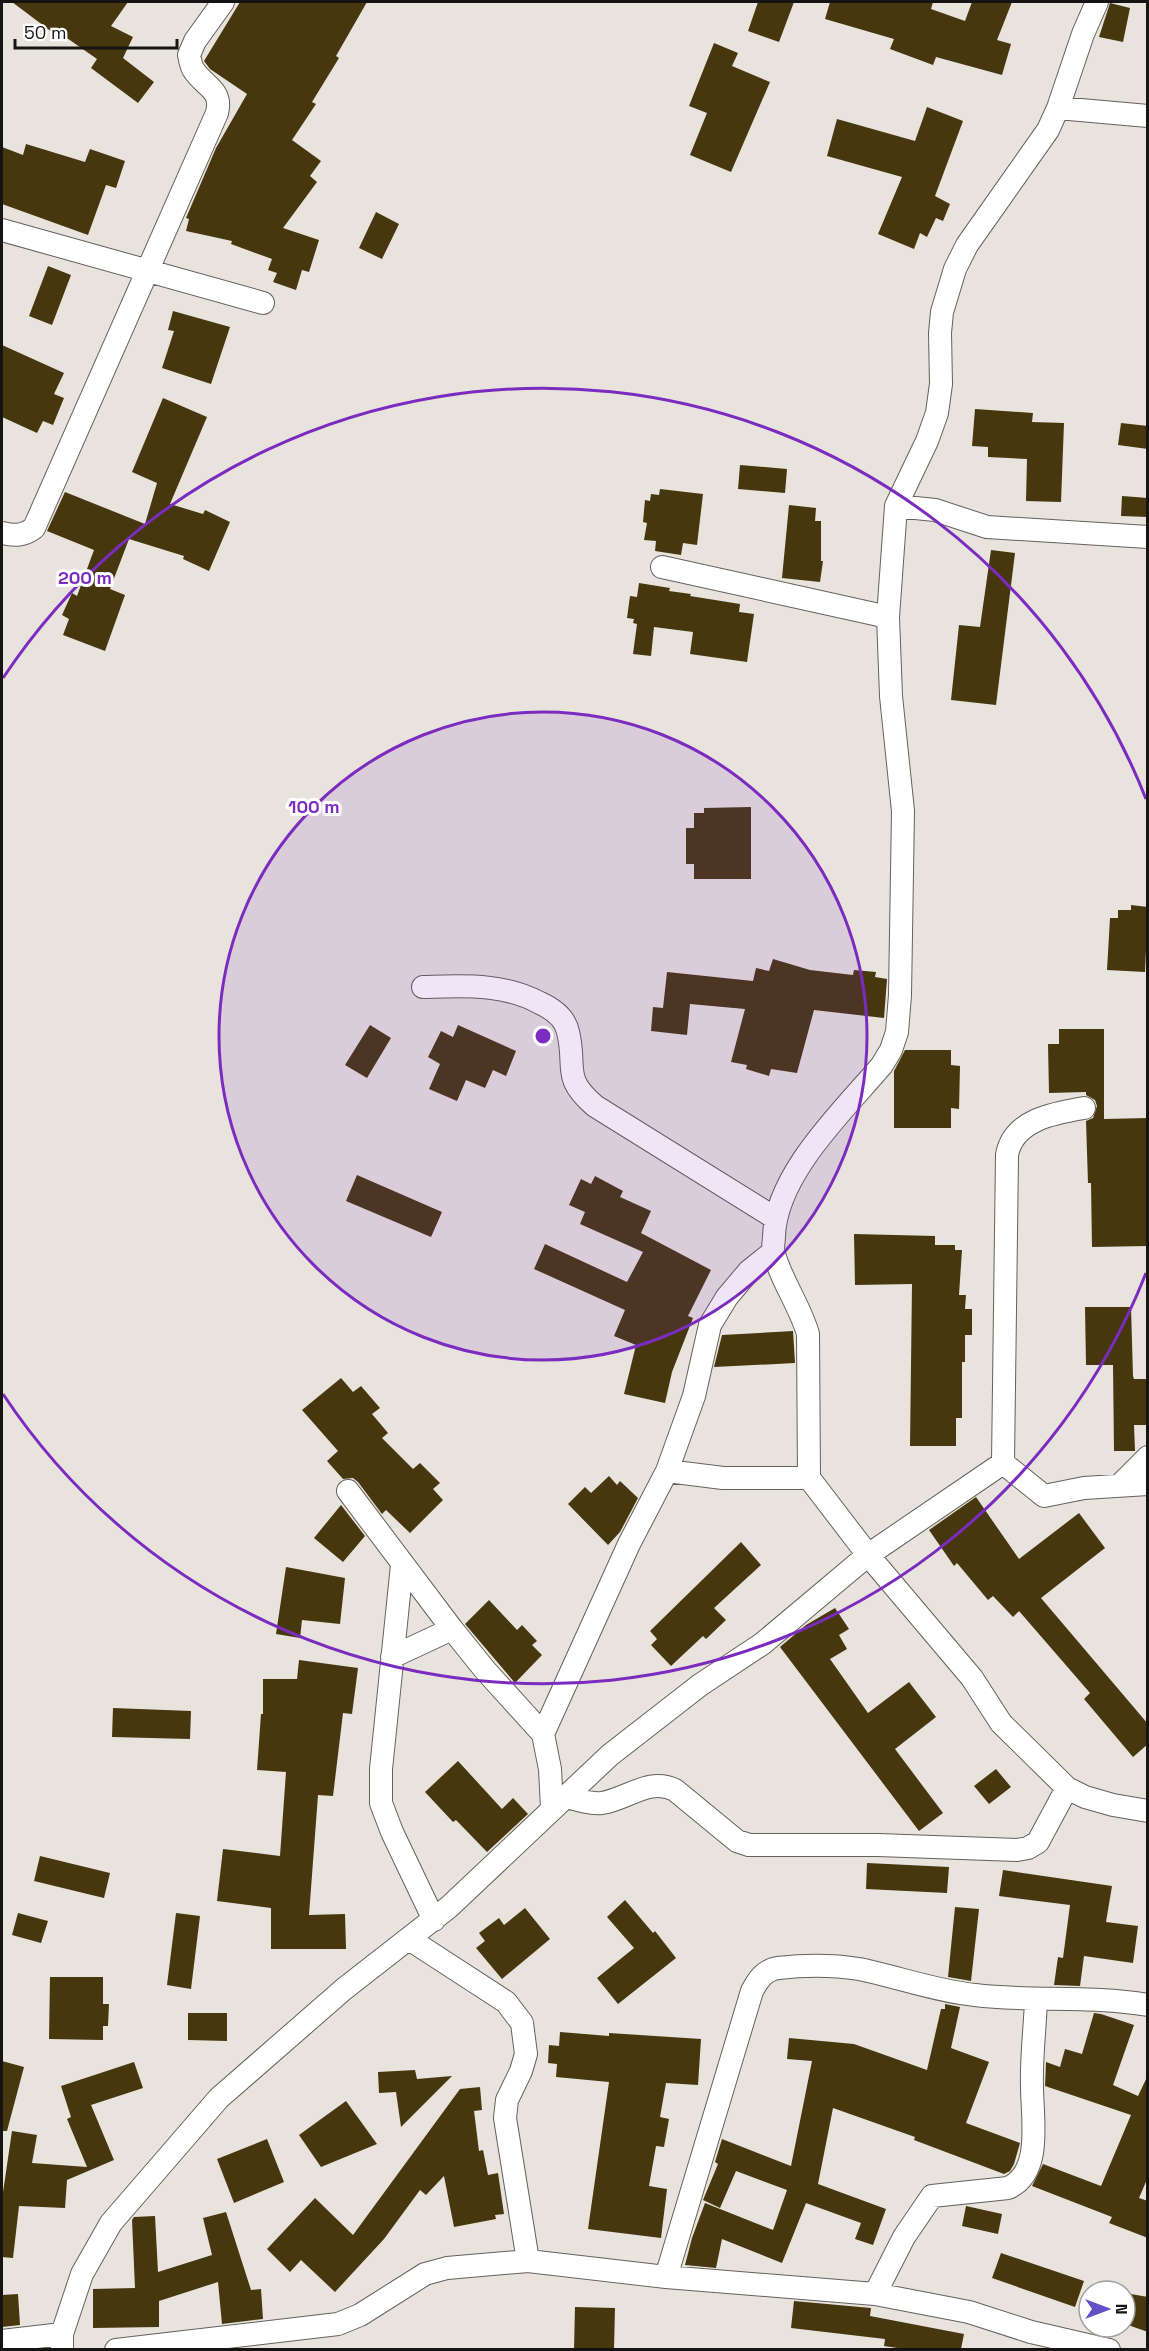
<svg xmlns="http://www.w3.org/2000/svg" width="1149" height="2351" font-family="'Space Grotesk',sans-serif">
	<style>
		.building { fill: #47370f }
		.lines { fill: none; stroke-linecap: round; stroke-linejoin: round }
		.minor-casing { stroke: #64615a; stroke-width: 24 }
		.minor { stroke: #fff; stroke-width: 22 }
		.ring { fill: none; stroke: #7b2cbf; stroke-width: 3 }
		.centre { fill: #7b2cbf; stroke: #fff; stroke-width: 3 }
		.ring-label { font-size: 18px; text-anchor: middle; font-weight: bold; fill: #7b2cbf; stroke: #fff; stroke-width: 6; stroke-linejoin: round; paint-order: stroke }
	</style>
	<rect width="100%" height="100%" fill="#e8e4dd"/>
	<!-- building -->
	<path class="building" d="M 12,2 L 128,2 L 111,26 L 133,37 L 123,58 L 154,82 L 138,103 L 91,68 L 97,59 L 54,29 L 52,32 Z
		M 240,2 L 367,2 L 336,56 L 339,58 L 312,102 L 316,104 L 292,140 L 321,161 L 310,176 L 317,182 L 283,228 L 319,240 L 309,272 L 302,270 L 296,290 L 273,282 L 277,273 L 268,270 L 272,259 L 231,244 L 232,241 L 186,231 L 189,219 L 186,218 L 216,148 L 247,94 L 210,69 L 204,61 Z
		M 758,2 L 794,2 L 779,42 L 748,31 Z
		M 830,2 L 933,2 L 931,9 L 965,21 L 972,2 L 1012,2 L 997,40 L 1011,44 L 1002,75 L 936,57 L 933,65 L 890,49 L 894,39 L 825,19 Z
		M 1110,3 L 1130,8 L 1123,42 L 1099,37 Z
		M 714,43 L 738,53 L 732,66 L 770,82 L 731,172 L 690,155 L 707,113 L 689,106 Z
		M 927,107 L 963,121 L 935,196 L 950,204 L 943,221 L 936,218 L 927,237 L 920,233 L 914,249 L 878,234 L 902,177 L 827,156 L 837,119 L 915,141 Z
		M 26,144 L 85,162 L 90,149 L 125,161 L 116,188 L 106,185 L 88,235 L 2,204 L 2,147 L 23,155 Z
		M 376,212 L 399,224 L 382,259 L 359,248 Z
		M 48,266 L 71,275 L 52,325 L 29,316 Z
		M 173,311 L 230,327 L 211,384 L 162,368 L 174,331 L 168,330 Z
		M 2,345 L 64,373 L 54,394 L 64,398 L 53,425 L 43,421 L 37,433 L 2,417 Z
		M 163,398 L 207,417 L 170,504 L 203,514 L 205,510 L 230,522 L 209,571 L 183,559 L 184,556 L 129,539 L 110,589 L 125,595 L 105,651 L 63,635 L 69,619 L 62,615 L 72,593 L 77,596 L 94,550 L 47,531 L 65,492 L 145,524 L 157,483 L 132,472 Z
		M 975,409 L 1033,413 L 1032,422 L 1064,423 L 1061,502 L 1026,501 L 1027,459 L 988,457 L 988,447 L 972,446 Z
		M 1121,423 L 1148,426 L 1148,449 L 1118,445 Z
		M 740,465 L 787,469 L 785,493 L 738,489 Z
		M 660,489 L 703,494 L 697,545 L 683,543 L 681,555 L 655,551 L 656,541 L 644,540 L 647,523 L 643,522 L 645,500 L 650,501 L 651,494 L 659,495 Z
		M 1122,496 L 1148,498 L 1148,517 L 1121,516 Z
		M 789,505 L 816,508 L 815,521 L 821,521 L 821,561 L 823,561 L 820,582 L 782,578 Z
		M 991,550 L 1015,553 L 996,705 L 951,700 L 959,625 L 980,627 Z
		M 639,583 L 670,588 L 669,591 L 691,594 L 690,596 L 740,604 L 739,612 L 754,614 L 747,662 L 690,654 L 693,632 L 654,627 L 651,656 L 633,654 L 637,624 L 633,623 L 634,619 L 627,618 L 630,596 L 637,597 Z
		M 751,807 L 751,879 L 694,879 L 694,864 L 686,864 L 686,828 L 694,828 L 694,813 L 704,813 L 704,808 Z
		M 1131,905 L 1148,907 L 1145,972 L 1107,970 L 1110,918 L 1118,918 L 1118,910 L 1131,910 Z
		M 773,959 L 810,970 L 853,975 L 854,970 L 876,972 L 875,977 L 887,979 L 884,1018 L 814,1010 L 797,1073 L 771,1069 L 769,1076 L 746,1069 L 747,1065 L 731,1062 L 745,1009 L 690,1004 L 687,1035 L 651,1031 L 653,1007 L 663,1008 L 667,972 L 753,981 L 756,968 L 769,971 Z
		M 370,1025 L 391,1038 L 367,1078 L 345,1065 Z
		M 458,1025 L 516,1051 L 506,1076 L 493,1070 L 485,1088 L 466,1080 L 457,1101 L 429,1089 L 440,1064 L 428,1057 L 441,1031 L 453,1037 Z
		M 1059,1029 L 1104,1029 L 1104,1119 L 1148,1118 L 1148,1246 L 1092,1247 L 1091,1183 L 1088,1183 L 1086,1121 L 1093,1118 L 1097,1106 L 1095,1100 L 1086,1095 L 1086,1092 L 1049,1093 L 1048,1044 L 1059,1044 Z
		M 905,1050 L 951,1050 L 951,1065 L 960,1066 L 959,1109 L 951,1108 L 951,1128 L 894,1128 L 894,1071 Z
		M 357,1175 L 442,1212 L 431,1237 L 346,1201 Z
		M 595,1176 L 623,1191 L 620,1197 L 651,1211 L 641,1233 L 711,1270 L 688,1316 L 693,1318 L 672,1372 L 665,1403 L 624,1394 L 636,1345 L 614,1336 L 625,1310 L 534,1269 L 545,1244 L 627,1282 L 643,1252 L 580,1224 L 585,1212 L 569,1205 L 581,1179 L 591,1184 Z
		M 854,1234 L 935,1236 L 935,1245 L 955,1245 L 955,1250 L 962,1250 L 959,1295 L 966,1295 L 965,1309 L 972,1309 L 972,1335 L 965,1335 L 965,1362 L 962,1362 L 962,1418 L 956,1418 L 956,1446 L 910,1446 L 912,1284 L 855,1285 Z
		M 1085,1307 L 1131,1307 L 1133,1376 L 1134,1379 L 1148,1379 L 1148,1425 L 1134,1425 L 1135,1451 L 1114,1451 L 1113,1365 L 1086,1365 Z
		M 793,1331 L 795,1363 L 714,1367 L 722,1335 Z
		M 341,1378 L 353,1392 L 361,1386 L 380,1408 L 372,1414 L 388,1433 L 382,1438 L 413,1469 L 420,1463 L 440,1483 L 433,1489 L 443,1500 L 410,1533 L 386,1510 L 382,1514 L 358,1482 L 353,1478 L 343,1479 L 327,1461 L 338,1451 L 302,1410 Z
		M 609,1476 L 617,1485 L 620,1481 L 638,1498 L 620,1532 L 608,1545 L 568,1504 L 585,1487 L 591,1493 Z
		M 976,1497 L 1019,1559 L 1079,1513 L 1105,1548 L 1041,1598 L 1148,1724 L 1148,1744 L 1133,1757 L 1084,1699 L 1090,1693 L 1019,1611 L 1013,1617 L 993,1596 L 988,1600 L 957,1563 L 954,1566 L 929,1530 Z
		M 341,1505 L 365,1536 L 343,1562 L 314,1538 Z
		M 741,1542 L 761,1565 L 714,1608 L 726,1620 L 706,1639 L 703,1636 L 671,1666 L 651,1645 L 657,1639 L 650,1631 Z
		M 286,1567 L 345,1578 L 340,1624 L 302,1620 L 300,1638 L 276,1634 Z
		M 489,1600 L 517,1630 L 522,1625 L 537,1641 L 532,1645 L 542,1655 L 515,1683 L 465,1624 Z
		M 835,1608 L 849,1629 L 839,1635 L 847,1649 L 830,1659 L 868,1713 L 909,1682 L 936,1717 L 895,1749 L 943,1813 L 919,1831 L 780,1647 L 806,1625 Z
		M 299,1660 L 358,1668 L 352,1714 L 343,1713 L 333,1796 L 318,1795 L 309,1915 L 345,1914 L 346,1949 L 271,1949 L 271,1908 L 217,1901 L 223,1849 L 280,1856 L 286,1772 L 257,1770 L 261,1714 L 263,1714 L 263,1679 L 297,1679 Z
		M 113,1708 L 191,1711 L 190,1739 L 112,1737 Z
		M 458,1761 L 502,1809 L 513,1798 L 528,1814 L 487,1852 L 456,1820 L 453,1822 L 425,1792 Z
		M 996,1769 L 1011,1787 L 989,1804 L 974,1786 Z
		M 40,1856 L 110,1873 L 104,1898 L 34,1881 Z
		M 867,1863 L 949,1867 L 947,1893 L 866,1889 Z
		M 1003,1870 L 1112,1886 L 1106,1922 L 1138,1926 L 1133,1963 L 1084,1956 L 1080,1986 L 1054,1985 L 1058,1957 L 1063,1958 L 1070,1905 L 999,1896 Z
		M 625,1900 L 653,1933 L 655,1931 L 676,1958 L 618,2004 L 597,1978 L 634,1948 L 607,1917 Z
		M 955,1907 L 979,1909 L 971,1981 L 948,1977 Z
		M 525,1908 L 550,1939 L 502,1979 L 476,1948 L 485,1941 L 479,1933 L 499,1918 L 504,1925 Z
		M 18,1913 L 48,1921 L 41,1943 L 12,1935 Z
		M 176,1913 L 200,1916 L 191,1989 L 167,1985 Z
		M 50,1977 L 103,1977 L 103,2004 L 109,2004 L 108,2026 L 103,2026 L 103,2040 L 49,2039 Z
		M 945,2004 L 960,2007 L 951,2048 L 989,2062 L 966,2123 L 1020,2143 L 1014,2164 L 1010,2171 L 1004,2174 L 914,2140 L 915,2137 L 833,2108 L 818,2184 L 886,2209 L 873,2245 L 855,2239 L 861,2223 L 806,2203 L 782,2263 L 722,2239 L 716,2268 L 685,2265 L 692,2238 L 705,2203 L 773,2230 L 787,2190 L 736,2171 L 720,2208 L 703,2200 L 718,2164 L 715,2162 L 722,2139 L 791,2166 L 812,2061 L 787,2059 L 789,2038 L 854,2044 L 927,2070 L 941,2009 L 945,2009 Z
		M 188,2013 L 227,2013 L 227,2041 L 188,2040 Z
		M 1094,2013 L 1101,2014 L 1134,2025 L 1113,2085 L 1138,2096 L 1148,2075 L 1148,2177 L 1139,2198 L 1148,2201 L 1148,2238 L 1109,2223 L 1112,2217 L 1032,2186 L 1043,2164 L 1101,2186 L 1131,2115 L 1045,2086 L 1046,2062 L 1060,2067 L 1065,2049 L 1082,2054 Z
		M 560,2032 L 609,2036 L 609,2033 L 701,2039 L 698,2085 L 666,2083 L 660,2117 L 669,2119 L 664,2147 L 656,2146 L 649,2186 L 667,2189 L 661,2238 L 588,2229 L 609,2082 L 556,2077 L 557,2064 L 548,2063 L 549,2045 L 559,2046 Z
		M 2,2061 L 24,2067 L 7,2131 L 2,2131 Z
		M 134,2062 L 143,2088 L 91,2105 L 114,2160 L 67,2180 L 65,2208 L 19,2206 L 13,2258 L 2,2257 L 2,2199 L 12,2131 L 37,2135 L 32,2163 L 87,2167 L 67,2119 L 71,2117 L 61,2086 Z
		M 415,2070 L 417,2079 L 452,2076 L 401,2127 L 396,2092 L 379,2093 L 378,2072 Z
		M 480,2087 L 482,2110 L 474,2111 L 479,2151 L 483,2150 L 488,2175 L 498,2173 L 504,2214 L 495,2215 L 496,2219 L 454,2227 L 444,2176 L 426,2195 L 420,2190 L 384,2239 L 335,2292 L 301,2260 L 290,2272 L 267,2249 L 315,2198 L 353,2235 L 460,2089 Z
		M 346,2101 L 377,2144 L 321,2167 L 299,2135 Z
		M 267,2139 L 284,2182 L 234,2203 L 217,2159 Z
		M 966,2206 L 1002,2214 L 998,2234 L 962,2226 Z
		M 226,2212 L 251,2290 L 261,2289 L 263,2319 L 222,2324 L 218,2282 L 159,2301 L 159,2327 L 93,2328 L 93,2289 L 135,2288 L 132,2220 L 134,2217 L 155,2216 L 158,2272 L 212,2255 L 203,2218 Z
		M 1001,2253 L 1084,2281 L 1075,2307 L 992,2278 Z
		M 1125,2293 L 1148,2297 L 1148,2332 L 1125,2324 Z
		M 18,2294 L 20,2325 L 2,2327 L 2,2295 Z
		M 794,2301 L 871,2308 L 870,2316 L 964,2334 L 961,2349 L 904,2349 L 884,2346 L 885,2339 L 791,2328 Z
		M 575,2307 L 615,2308 L 614,2349 L 574,2349 Z"/>
	<g class="lines">
		<defs>
			<path id="minor" d="M 1097,2 L 1083,34 L 1058,108 L 1048,130 L 967,245 L 955,269 L 942,312 L 940,333 L 941,384 L 937,413 L 927,441 L 896,506 L 888,617 L 891,696 L 903,811 L 900,995 L 897,1032 L 891,1050 L 882,1065 C 843,1111 776,1174 774,1236 C 774,1242 772,1248 774,1254 C 782,1282 800,1306 808,1334 L 809,1478 L 868,1555 L 972,1678 L 1001,1723 L 1067,1788 L 1085,1797 L 1113,1805 L 1148,1811
				M 1058,108 L 1148,116
				M 2,230 L 263,303
				M 896,506 L 935,510 L 987,527 L 1148,537
				M 2,533 C 15,536 23,536 34,528 L 217,113 C 223,89 204,87 193,69 C 191,65 190,60 189,55 L 195,41 L 223,2
				M 662,567 L 888,617
				M 423,987 C 464,986 503,983 540,1003 C 553,1009 565,1017 568,1032 C 577,1068 561,1077 595,1106 L 775,1218
				M 1003,1463 L 1007,1155 C 1013,1120 1054,1113 1084,1108
				M 667,1471 L 723,1478 L 809,1478
				M 1121,1484 L 1148,1457
				M 348,1491 L 452,1629 L 485,1670 L 543,1734 L 550,1769 L 552,1808
				M 402,1565 L 381,1769 L 381,1803 L 392,1832 L 434,1920
				M 392,1657 L 452,1629
				M 543,1734 L 629,1544 L 667,1471 L 694,1396 L 710,1325 L 727,1297 L 749,1271 L 773,1252
				M 565,1796 C 578,1800 589,1804 602,1803 C 628,1799 649,1777 675,1790 L 737,1841 L 749,1845 L 878,1845 L 1017,1850 L 1028,1848 L 1038,1842 L 1067,1788
				M 409,1939 L 506,2002 L 522,2023 L 526,2054 L 521,2071 L 507,2100 L 505,2118 L 528,2261
				M 666,2277 L 752,1991 C 758,1980 764,1970 778,1968 C 804,1965 834,1965 859,1969 C 898,1977 935,1991 975,1995 C 1032,2002 1090,1995 1148,2005
				M 875,2294 L 904,2237 L 932,2196 L 1008,2188 C 1043,2173 1032,2118 1032,2087 C 1031,2058 1035,2029 1036,2000
				M 2,2341 L 62,2334
				M 62,2350 L 62,2334 L 82,2274 L 111,2223 L 219,2098 L 344,1989 L 449,1907 L 610,1755 L 700,1685 L 762,1644 L 868,1555 L 1003,1463 L 1044,1496 L 1084,1488 L 1148,1484
				M 116,2350 L 338,2324 L 360,2315 L 425,2274 L 447,2268 L 528,2261 L 666,2277 L 875,2294 L 969,2312 L 1031,2332 L 1109,2350"/>
		</defs>
		<!-- minor casing -->
		<use href="#minor" class="minor-casing"/>
		<!-- minor -->
		<use href="#minor" class="minor"/>
	</g>
	<!-- distance rings -->
	<circle cx="543" cy="1036" r="324" fill="#7b2cbf" fill-opacity=".12"/>
	<g class="ring">
		<circle cx="543" cy="1036" r="324"/>
		<path d="M1146 1273A648 648 0 0 1 3 1394M3 678A648 648 0 0 1 1146 799"/>
	</g>
	<circle cx="543" cy="1036" r="9" class="centre"/>
	<g class="ring-label">
		<text x="85" y="584">200 m</text>
		<text x="314" y="813">100 m</text>
	</g>
	<!-- border -->
	<rect width="1149" height="2351" fill="none" stroke="#151412" stroke-width="6"/>
	<!-- north arrow -->
	<g transform="translate(1107 2309) rotate(90)"><circle r="28" fill="#ffffff" stroke="#a1a1a0" stroke-width="1.5"/>
	<path d="M0-4.5L10 22L0 15L-10 22Z" fill="#634fc8"/>
	<text y="-9" font-size="16" font-weight="bold" text-anchor="middle" fill="#151412">N</text>
	</g>
	<!-- scale -->
	<path d="M15 39v9h162v-9" fill="none" stroke="#151412" stroke-width="3"/>
	<text x="24" y="39" font-size="18" fill="#151412" stroke="#ffffff" stroke-width="4.5" paint-order="stroke">50 m</text>
</svg>
